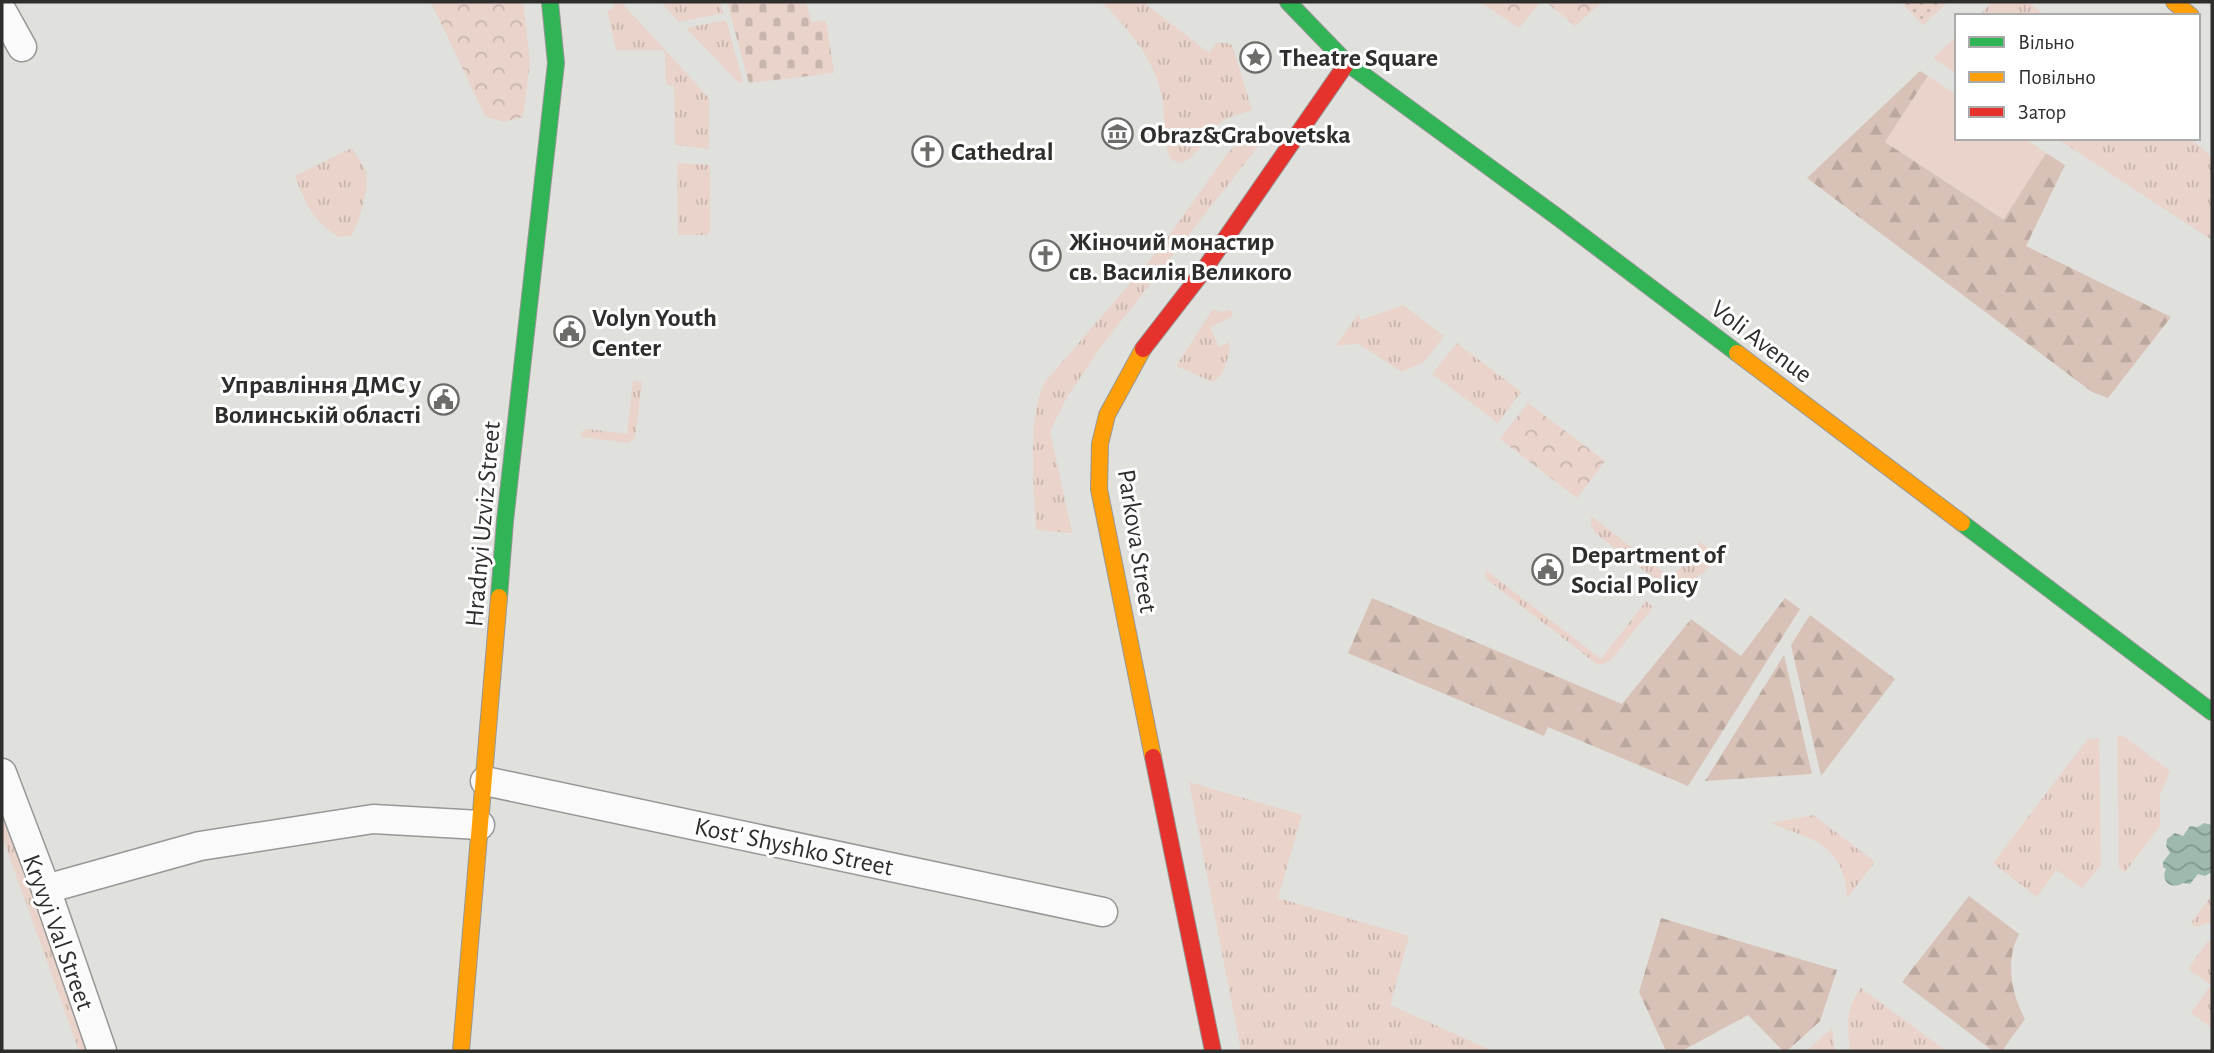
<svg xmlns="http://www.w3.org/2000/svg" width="2214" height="1053" font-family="'Alegreya Sans',sans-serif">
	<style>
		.grass { fill: url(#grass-tufts) }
		.forest { fill: url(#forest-firs) }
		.cemetery { fill: url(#cemetery-stones) }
		.park { fill: url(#park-crowns) }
		.garden { fill: url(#garden-dots) }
		.pitch { fill: #e9d3ca }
		.water { fill: url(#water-waves) }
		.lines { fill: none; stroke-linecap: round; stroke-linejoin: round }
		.street-casing { stroke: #979796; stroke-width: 31 }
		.fast-casing { stroke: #979796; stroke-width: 18 }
		.slow-casing { stroke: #979796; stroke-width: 18 }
		.jam-casing { stroke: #979796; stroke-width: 18 }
		.street { stroke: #fafafa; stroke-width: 28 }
		.fast { stroke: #30b455; stroke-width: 16 }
		.slow { stroke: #ff9f0a; stroke-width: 16 }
		.jam { stroke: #e5322d; stroke-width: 16 }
		.labels { text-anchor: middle; stroke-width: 6; stroke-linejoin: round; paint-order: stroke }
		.poi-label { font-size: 26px; font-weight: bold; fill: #2e2e2c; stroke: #fff; text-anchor: start }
		.street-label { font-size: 26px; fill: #2e2e2c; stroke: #fff }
	</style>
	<defs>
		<pattern id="grass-tufts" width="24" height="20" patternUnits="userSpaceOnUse" patternTransform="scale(1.75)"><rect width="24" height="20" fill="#e9d3ca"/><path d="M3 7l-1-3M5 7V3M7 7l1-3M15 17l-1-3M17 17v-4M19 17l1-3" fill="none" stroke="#c8b5ae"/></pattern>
		<pattern id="forest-firs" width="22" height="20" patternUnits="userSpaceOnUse" patternTransform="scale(1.75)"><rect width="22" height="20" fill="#d8c2b8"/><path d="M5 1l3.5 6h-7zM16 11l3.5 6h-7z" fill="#baa79e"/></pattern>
		<pattern id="cemetery-stones" width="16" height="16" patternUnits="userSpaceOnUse" patternTransform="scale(1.75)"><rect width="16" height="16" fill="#e9d3ca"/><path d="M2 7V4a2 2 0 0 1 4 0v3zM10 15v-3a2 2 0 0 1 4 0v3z" fill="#c8b5ae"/></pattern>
		<pattern id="park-crowns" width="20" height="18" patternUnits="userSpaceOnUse" patternTransform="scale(1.75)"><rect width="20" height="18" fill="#e9d3ca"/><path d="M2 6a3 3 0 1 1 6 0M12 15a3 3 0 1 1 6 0" fill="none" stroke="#c8b5ae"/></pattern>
		<pattern id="garden-dots" width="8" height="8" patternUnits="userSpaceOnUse" patternTransform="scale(1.75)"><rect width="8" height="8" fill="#e9d3ca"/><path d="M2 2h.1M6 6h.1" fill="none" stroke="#c8b5ae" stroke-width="1.8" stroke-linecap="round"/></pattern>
		<pattern id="water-waves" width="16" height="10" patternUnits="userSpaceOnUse" patternTransform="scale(1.75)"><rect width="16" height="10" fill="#9ebaad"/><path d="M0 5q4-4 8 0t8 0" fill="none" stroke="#81988d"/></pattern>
	</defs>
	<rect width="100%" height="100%" fill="#e0e0dd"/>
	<!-- grass -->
	<path class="grass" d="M 616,2 L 621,2 L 709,98 L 709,149 L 675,145 L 674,86 L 666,85 L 665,52 L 663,50 L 616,50 L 607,10 L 611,10 Z
		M 661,2 L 720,2 L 723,13 L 679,22 Z
		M 1102,2 L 1143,2 L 1209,53 L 1216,43 L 1227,43 L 1232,45 L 1252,110 C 1241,114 1229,116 1220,123 C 1205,135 1200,156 1181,163 L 1172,160 C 1161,142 1166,117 1162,97 C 1155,59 1128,29 1102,2 Z
		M 1993,2 L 2029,2 L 2045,16 L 1978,16 Z
		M 726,20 L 743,82 L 739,83 L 686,28 Z
		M 1957,36 L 1957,74 L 1933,58 Z
		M 1254,137 L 1259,139 L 1260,144 L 1100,348 L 1067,397 L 1050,431 L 1072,533 L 1036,530 C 1034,492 1027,413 1045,382 L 1158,251 L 1228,153 L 1236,145 Z
		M 2056,138 L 2190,138 L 2212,157 L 2212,240 Z
		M 352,148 C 356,155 363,164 366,172 C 370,184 359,225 351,236 L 338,237 C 311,217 307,207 295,176 Z
		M 677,163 L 710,165 L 710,231 L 707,235 L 678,235 Z
		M 1403,305 L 1444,336 L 1425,361 L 1402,372 L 1359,344 L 1335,346 L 1358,315 L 1361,320 Z
		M 1213,309 L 1221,312 L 1229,310 L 1233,313 L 1230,318 L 1210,327 L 1219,347 L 1230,342 C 1229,356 1225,375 1213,382 L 1176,366 Z
		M 1457,343 L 1521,392 L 1498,423 L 1432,374 Z
		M 633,381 L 642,382 L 635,438 L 628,443 L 581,437 L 581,432 L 587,429 L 627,434 Z
		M 1591,516 L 1669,576 L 1679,570 L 1700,542 L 1715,553 C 1711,575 1689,581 1671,591 L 1595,533 L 1591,525 Z
		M 1486,570 L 1601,659 L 1646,601 L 1653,607 L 1610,661 L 1598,665 L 1485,578 Z
		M 2117,736 L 2123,736 L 2170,771 L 2160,795 L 2160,826 L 2125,872 L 2119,868 Z
		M 2099,738 L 2101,865 L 2082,888 L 2056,870 L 2037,897 L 1993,863 L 2087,740 Z
		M 1189,782 L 1302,815 L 1278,898 L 1409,936 L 1390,1005 L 1493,1051 L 1241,1051 Z
		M 2,810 L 89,1051 L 79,1051 L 2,836 Z
		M 1813,815 L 1875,862 L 1847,898 C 1844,844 1814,840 1770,823 Z
		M 2212,895 L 2212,922 L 2196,927 L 2191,923 Z
		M 2212,941 L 2212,1028 L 2191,1013 L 2211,985 L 2188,969 L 2207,942 Z
		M 1861,988 L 1946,1051 L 1850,1051 C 1848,1026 1844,1010 1861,988 Z
		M 1832,1028 L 1835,1051 L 1807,1051 Z"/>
	<!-- forest -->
	<path class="forest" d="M 1920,71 L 1928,76 L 1885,142 L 2003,219 L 2046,153 L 2065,165 L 2026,246 L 2171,317 L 2108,398 L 2092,392 L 1807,178 Z
		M 1372,598 L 1622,704 L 1691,619 L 1741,656 L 1785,598 L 1800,609 L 1688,786 L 1548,727 L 1544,736 L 1348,653 Z
		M 1810,615 L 1895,679 L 1821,776 L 1791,645 Z
		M 1784,655 L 1812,774 L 1705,781 Z
		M 1969,896 L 2019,934 C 2005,961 2011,993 2025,1019 L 2002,1051 L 1993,1051 L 1902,982 Z
		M 1661,918 L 1837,970 L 1820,1021 L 1787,1051 L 1783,1051 L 1748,1015 L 1682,1051 L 1666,1051 L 1639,992 Z"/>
	<!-- cemetery -->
	<path class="cemetery" d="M 727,2 L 806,2 L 811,22 L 826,20 L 834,73 L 749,83 Z"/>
	<!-- park -->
	<path class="park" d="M 431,2 L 523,2 L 530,62 L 523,117 L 503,122 L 485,116 Z
		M 1480,2 L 1541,2 L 1519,28 Z
		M 1546,2 L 1602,2 L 1575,26 Z
		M 1528,403 L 1605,461 L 1577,498 L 1500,439 Z"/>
	<!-- garden -->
	<path class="garden" d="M 1901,2 L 1948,2 L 1923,25 Z"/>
	<!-- pitch -->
	<path class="pitch" d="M 1928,76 L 1957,95 L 1957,138 L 2024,138 L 2046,153 L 2004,219 L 1885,142 Z"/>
	<!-- water -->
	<path class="water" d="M 2204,823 L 2212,825 L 2212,872 L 2205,876 L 2198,874 L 2190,884 L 2183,883 C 2172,890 2160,882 2166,869 L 2163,867 L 2163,862 L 2170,853 L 2166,846 L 2167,839 L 2175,833 L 2183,836 L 2190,826 L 2198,827 Z"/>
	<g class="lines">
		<defs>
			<path id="street" d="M 2,11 L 22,47
				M 2,773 L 46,889 L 102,1051
				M 485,781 L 1103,912
				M 46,889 L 200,846 L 373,819 L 480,825"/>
			<path id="fast" d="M 1288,2 L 1347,63 L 1556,216 L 1737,353
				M 1962,523 L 2212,712
				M 499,597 L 505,521 L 556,63 L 550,2"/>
			<path id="slow" d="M 2174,2 L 2191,16
				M 1143,349 L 1107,415 L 1100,444 L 1099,489 L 1153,757
				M 1737,353 L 1962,523
				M 461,1051 L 499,597"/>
			<path id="jam" d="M 1143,349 L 1201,274 L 1347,63
				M 1153,757 L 1213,1051"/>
		</defs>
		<!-- street casing -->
		<use href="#street" class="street-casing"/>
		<!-- fast casing -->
		<use href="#fast" class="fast-casing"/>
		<!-- slow casing -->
		<use href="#slow" class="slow-casing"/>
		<!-- jam casing -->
		<use href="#jam" class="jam-casing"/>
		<!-- street -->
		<use href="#street" class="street"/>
		<!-- fast -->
		<use href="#fast" class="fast"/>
		<!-- slow -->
		<use href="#slow" class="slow"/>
		<!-- jam -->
		<use href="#jam" class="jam"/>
	</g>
	<!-- icons -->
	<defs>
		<symbol id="sight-ring" viewBox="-11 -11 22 22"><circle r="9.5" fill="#fff" stroke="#6c6c6a" stroke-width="1.5"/><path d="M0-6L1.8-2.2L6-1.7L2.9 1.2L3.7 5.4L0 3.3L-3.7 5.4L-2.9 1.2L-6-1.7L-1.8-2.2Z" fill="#6c6c6a"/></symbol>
		<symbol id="museum-ring" viewBox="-11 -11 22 22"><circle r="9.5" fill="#fff" stroke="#6c6c6a" stroke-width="1.5"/><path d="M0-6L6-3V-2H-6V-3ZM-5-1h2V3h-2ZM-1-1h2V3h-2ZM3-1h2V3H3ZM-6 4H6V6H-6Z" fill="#6c6c6a"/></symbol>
		<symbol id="church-ring" viewBox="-11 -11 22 22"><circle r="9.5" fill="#fff" stroke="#6c6c6a" stroke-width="1.5"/><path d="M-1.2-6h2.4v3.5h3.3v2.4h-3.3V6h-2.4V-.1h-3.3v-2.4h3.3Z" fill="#6c6c6a"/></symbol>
		<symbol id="civic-ring" viewBox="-11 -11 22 22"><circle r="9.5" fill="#fff" stroke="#6c6c6a" stroke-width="1.5"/><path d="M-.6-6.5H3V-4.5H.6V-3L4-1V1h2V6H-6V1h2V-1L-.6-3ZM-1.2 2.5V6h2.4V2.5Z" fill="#6c6c6a"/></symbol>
	</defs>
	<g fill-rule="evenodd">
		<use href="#sight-ring" x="1238" y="40" width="35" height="35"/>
		<use href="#museum-ring" x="1100" y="116" width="35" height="35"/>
		<use href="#church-ring" x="910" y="134" width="35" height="35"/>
		<use href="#church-ring" x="1028" y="238" width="35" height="35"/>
		<use href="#civic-ring" x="552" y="314" width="35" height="35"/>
		<use href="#civic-ring" x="426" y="382" width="35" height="35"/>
		<use href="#civic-ring" x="1530" y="552" width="35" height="35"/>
	</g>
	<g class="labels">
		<!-- poi labels -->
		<g class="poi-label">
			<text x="1279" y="66">Theatre Square</text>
			<text x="1140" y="143">Obraz&amp;Grabovetska</text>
			<text x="951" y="160">Cathedral</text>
			<text x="1069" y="250">Жіночий монастир<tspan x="1069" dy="30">св. Василія Великого</tspan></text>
			<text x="592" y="326">Volyn Youth<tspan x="592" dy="30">Center</tspan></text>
			<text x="421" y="393" text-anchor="end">Управління ДМС у<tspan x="421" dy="30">Волинській області</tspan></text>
			<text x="1571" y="563">Department of<tspan x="1571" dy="30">Social Policy</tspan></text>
		</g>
		<!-- street labels -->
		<g class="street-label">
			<text transform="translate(1762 341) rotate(37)" y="9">Voli Avenue</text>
			<text transform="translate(482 524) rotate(-85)" y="9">Hradnyi Uzviz Street</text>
			<text transform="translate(1138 541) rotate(81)" y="9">Parkova Street</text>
			<text transform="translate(794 846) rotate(12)" y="9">Kost' Shyshko Street</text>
			<text transform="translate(59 932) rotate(70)" y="9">Kryvyi Val Street</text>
		</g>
	</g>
	<!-- border -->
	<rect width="2214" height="1053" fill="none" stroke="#2e2e2c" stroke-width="7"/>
	<!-- legend -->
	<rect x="1955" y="14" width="245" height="126" fill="#ffffff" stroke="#ababab" stroke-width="2"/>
	<rect x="1969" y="37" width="35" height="10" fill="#30b455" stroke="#ababab" stroke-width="2"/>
	<text x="2018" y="49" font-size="21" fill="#2e2e2c">Вільно</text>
	<rect x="1969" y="72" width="35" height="10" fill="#ff9f0a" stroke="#ababab" stroke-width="2"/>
	<text x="2018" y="84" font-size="21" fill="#2e2e2c">Повільно</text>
	<rect x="1969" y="107" width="35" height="10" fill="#e5322d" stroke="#ababab" stroke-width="2"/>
	<text x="2018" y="119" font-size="21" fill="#2e2e2c">Затор</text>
</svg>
